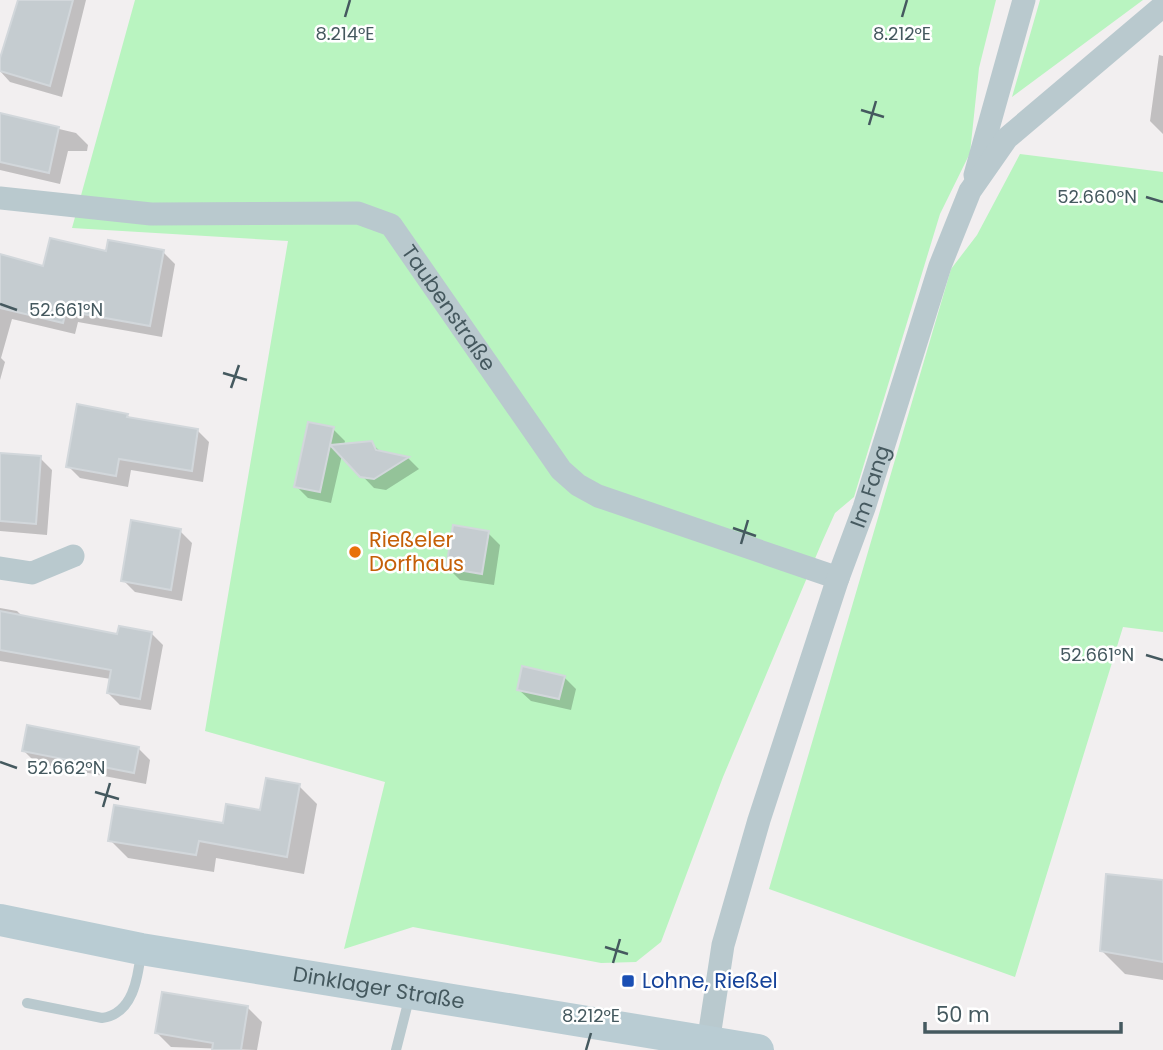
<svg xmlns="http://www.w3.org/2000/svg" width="1163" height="1050" font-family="Poppins,sans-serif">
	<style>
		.green { fill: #b9f4c0 }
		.shadow { fill: #0003 }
		.building { fill: #c5ccd0; stroke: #d2d7db; stroke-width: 2 }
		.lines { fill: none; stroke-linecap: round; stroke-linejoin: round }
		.lane { stroke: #b9c9ce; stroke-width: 10 }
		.street { stroke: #b9c9ce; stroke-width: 23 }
		.secondary { stroke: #b9ccd3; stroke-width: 32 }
		.ticks { fill: none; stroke: #45595f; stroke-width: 2.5 }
		.food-dot { fill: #e8710a; stroke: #fff; stroke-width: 2.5 }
		.transit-dot { fill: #1a4fb4; stroke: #fff; stroke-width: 2.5 }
		.labels { text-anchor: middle; stroke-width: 5; stroke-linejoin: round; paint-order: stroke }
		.street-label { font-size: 21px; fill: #45595f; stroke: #fff }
		.food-label { font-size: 21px; fill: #c56008; stroke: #fff; text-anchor: start }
		.transit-label { font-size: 21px; fill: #164399; stroke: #fff; text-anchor: start }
		.ticks-label { font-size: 18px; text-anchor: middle; fill: #45595f; stroke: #fff; stroke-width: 5; stroke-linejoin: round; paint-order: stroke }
	</style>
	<rect width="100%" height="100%" fill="#f2eff0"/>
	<!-- green -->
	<path class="green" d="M 135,0 L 996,0 L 979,68 L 970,153 L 940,214 L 854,497 L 835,513 L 822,542 L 723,777 L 661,942 L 636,962 L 601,963 L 413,927 L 344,949 L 385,782 L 205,731 L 288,241 L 72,228 Z
		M 1040,0 L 1143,0 L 1012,97 Z
		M 1020,154 L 1163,172 L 1163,632 L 1123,627 L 1015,977 L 769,889 L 951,269 L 977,235 Z"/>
	<!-- shadow -->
	<path class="shadow" d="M 20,0 L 86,0 L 62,97 L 10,82 L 0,71 Z
		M 1159,55 L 1163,56 L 1163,134 L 1150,121 Z
		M 0,115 L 76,133 L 88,145 L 87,151 L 68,151 L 60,184 L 0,170 Z
		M 163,252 L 175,264 L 162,337 L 78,322 L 75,334 L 12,319 L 1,358 L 5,362 L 0,380 L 0,256 L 45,268 L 107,253 Z
		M 127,415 L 131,419 L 197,430 L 209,442 L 203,482 L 131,470 L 128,487 L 80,478 L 68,466 Z
		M 333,429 L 345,441 L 344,445 L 371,443 L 381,452 L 408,458 L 419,469 L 386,490 L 374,488 L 342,455 L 331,503 L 308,498 L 296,486 Z
		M 0,455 L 40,458 L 52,470 L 47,535 L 0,531 Z
		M 180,531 L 192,543 L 182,601 L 135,592 L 123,580 Z
		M 488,533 L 500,545 L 494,585 L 460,580 L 448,568 Z
		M 0,608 L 17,611 L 23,617 L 119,636 L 151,633 L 163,645 L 151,710 L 120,705 L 108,693 L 111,679 L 0,661 Z
		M 564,677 L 576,689 L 571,710 L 531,701 L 519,690 Z
		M 138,748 L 150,760 L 146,784 L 36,763 L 24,751 Z
		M 299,786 L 317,804 L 304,874 L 216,858 L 214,872 L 128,858 L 110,840 L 224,825 L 261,812 Z
		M 1163,882 L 1163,980 L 1125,974 L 1102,951 Z
		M 248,1008 L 262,1022 L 257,1050 L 171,1047 L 157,1033 Z"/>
	<!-- building -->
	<path class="building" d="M 18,0 L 73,0 L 50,86 L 0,71 L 0,58 Z
		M 0,113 L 59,127 L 49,173 L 0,162 Z
		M 50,238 L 106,251 L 108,240 L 164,250 L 150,326 L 66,311 L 63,323 L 0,308 L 0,254 L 43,266 Z
		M 77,404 L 128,414 L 127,417 L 198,429 L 192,471 L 119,459 L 116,476 L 66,467 Z
		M 308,422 L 334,427 L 330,445 L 372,441 L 376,450 L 409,457 L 374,479 L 360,477 L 330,445 L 320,492 L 294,487 Z
		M 0,453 L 41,456 L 36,524 L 0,521 Z
		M 131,520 L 181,529 L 171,590 L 121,581 Z
		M 453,525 L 489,531 L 482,574 L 446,568 Z
		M 0,611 L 117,634 L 119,626 L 152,632 L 140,699 L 107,693 L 111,670 L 0,650 Z
		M 522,666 L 565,676 L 559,699 L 517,690 Z
		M 27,725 L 139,747 L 134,773 L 22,751 Z
		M 266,778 L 300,784 L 287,857 L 199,841 L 196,855 L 108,841 L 114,805 L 223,823 L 226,804 L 260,810 Z
		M 1106,874 L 1163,880 L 1163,962 L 1100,951 Z
		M 162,992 L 248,1006 L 241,1050 L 212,1050 L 213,1043 L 155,1033 Z"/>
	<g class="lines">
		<!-- lane -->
		<path class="lane" d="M 27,1003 L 102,1018 C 133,1014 138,978 141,952
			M 396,1050 L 410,995"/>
		<!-- street -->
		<g class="street">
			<path d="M 975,175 L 1024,0"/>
			<path id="s1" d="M 0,198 L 151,214 L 358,213 L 391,225 L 561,470 L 578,485 L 598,496 L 838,578"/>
			<path d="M 0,568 L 32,573 L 73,556"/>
			<path id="s2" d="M 707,1050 L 723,945 L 759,820 L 838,578 L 864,508 L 940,266 L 970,191 L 1007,138 L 1163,6"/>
		</g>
		<!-- secondary -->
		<path class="secondary" id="s3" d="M 0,920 L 141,949 L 758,1050"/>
	</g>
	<!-- ticks -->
	<path class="ticks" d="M 345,17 L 350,0M 902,17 L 907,0M 861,110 L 884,117M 869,125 L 876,101M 1146,197 L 1163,202M 0,304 L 17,310M 223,373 L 247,380M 231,388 L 239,365M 733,528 L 756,536M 741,544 L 748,520M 1146,655 L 1163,660M 0,762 L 17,768M 95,792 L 119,799M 103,807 L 110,783M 605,947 L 628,954M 613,963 L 620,939M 586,1050 L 591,1033"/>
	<!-- markers -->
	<circle class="food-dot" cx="355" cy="552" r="7"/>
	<rect class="transit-dot" x="621" y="974" width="14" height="14" rx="3.5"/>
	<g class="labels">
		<!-- street labels -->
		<g class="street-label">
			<text dy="7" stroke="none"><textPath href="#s1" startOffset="495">Taubenstraße</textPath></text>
			<text dy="7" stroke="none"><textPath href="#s2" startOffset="588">Im Fang</textPath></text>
			<text dy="7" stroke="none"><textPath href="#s3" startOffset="385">Dinklager Straße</textPath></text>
		</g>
		<!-- food labels -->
		<g class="food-label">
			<text x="369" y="547">Rießeler<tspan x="369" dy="24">Dorfhaus</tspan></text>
		</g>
		<!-- transit labels -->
		<g class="transit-label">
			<text x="642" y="988">Lohne, Rießel</text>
		</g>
	</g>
	<g class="ticks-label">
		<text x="345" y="40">8.214°E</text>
		<text x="902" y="40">8.212°E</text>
		<text x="1097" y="203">52.660°N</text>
		<text x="66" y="316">52.661°N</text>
		<text x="1097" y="661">52.661°N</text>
		<text x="66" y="774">52.662°N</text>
		<text x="591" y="1022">8.212°E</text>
	</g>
	<!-- scale -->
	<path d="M925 1022v10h196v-10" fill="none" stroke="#45595f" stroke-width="3.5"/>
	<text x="936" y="1022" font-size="21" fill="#45595f" stroke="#ffffff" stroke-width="5" paint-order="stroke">50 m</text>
</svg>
